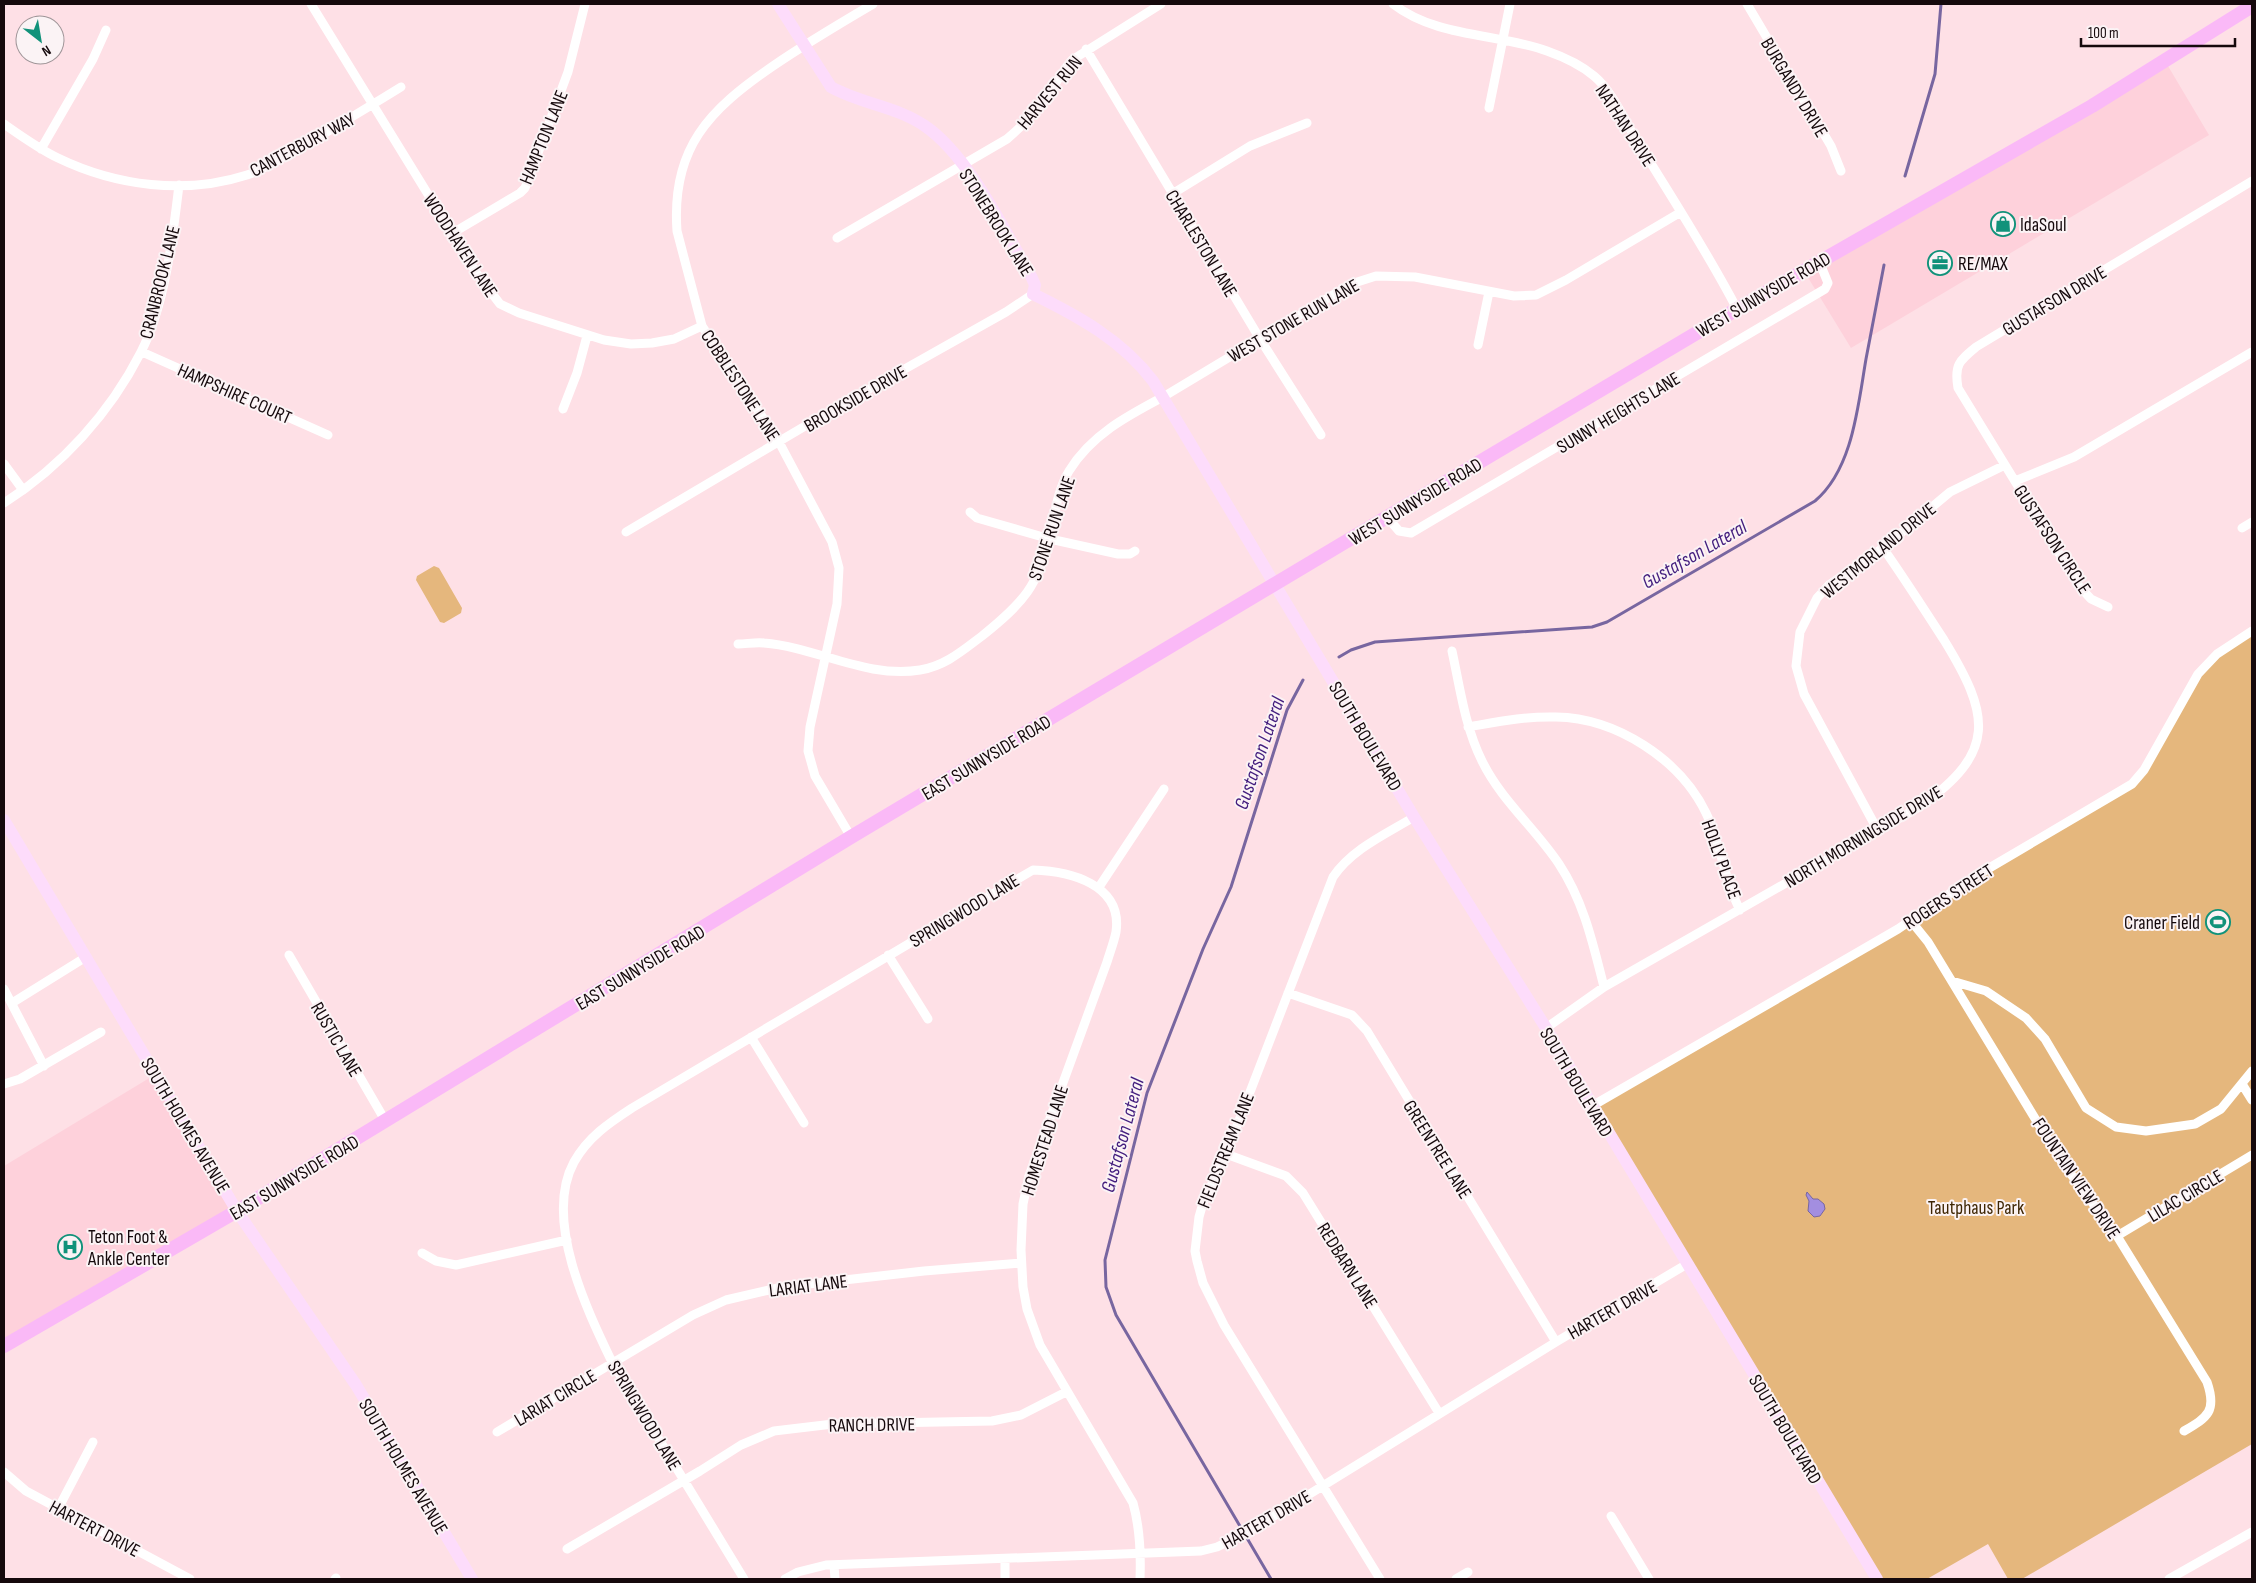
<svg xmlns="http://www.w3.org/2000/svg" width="2256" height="1583" font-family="'Sofia Sans Condensed',sans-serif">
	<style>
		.built { fill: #fed1db }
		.green { fill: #e5b77d }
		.water { fill: #a38ee0; stroke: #7866a0 }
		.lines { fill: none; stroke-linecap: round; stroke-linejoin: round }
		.stream { stroke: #7866a0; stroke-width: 3 }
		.street { stroke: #fff; stroke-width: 9 }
		.secondary { stroke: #fddcfb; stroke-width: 12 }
		.primary { stroke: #fab9f7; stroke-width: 14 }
		.labels { text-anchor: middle; stroke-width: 4; stroke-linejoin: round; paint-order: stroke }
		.street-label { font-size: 19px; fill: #15090c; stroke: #fbf3f5 }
		.poi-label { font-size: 19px; fill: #15090c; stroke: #fbf3f5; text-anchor: start }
		.park-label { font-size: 19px; fill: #3e2603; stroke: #fbf3f5 }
		.water-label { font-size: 20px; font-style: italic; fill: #431e7e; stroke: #fbf3f5 }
	</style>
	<rect width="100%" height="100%" fill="#fee0e6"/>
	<!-- built -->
	<path class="built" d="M 2165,61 L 2209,135 L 1851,348 L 1804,271 Z
		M 156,1074 L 237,1211 L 4,1346 L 4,1166 Z"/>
	<!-- green -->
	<path class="green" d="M 434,566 L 439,568 L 462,608 L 461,613 L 444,623 L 440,622 L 416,580 L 417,576 Z
		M 2252,631 L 2252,1444 L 2022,1579 L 2008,1579 L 1988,1544 L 1927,1579 L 1877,1579 L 1592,1106 L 1689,1051 L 2132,784 L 2198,674 Z"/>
	<!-- water -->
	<path class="water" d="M 1807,1192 L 1813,1199 L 1818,1199 L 1824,1204 L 1825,1209 L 1820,1216 L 1814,1217 L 1808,1211 L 1809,1201 L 1806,1195 Z"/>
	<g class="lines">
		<!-- stream -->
		<path class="stream" d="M 1905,176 L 1935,74 L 1941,4
			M 1339,657 L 1351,650 L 1375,642 L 1592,627 L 1607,622 L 1815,501 C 1853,469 1858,405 1866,359 C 1872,328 1878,296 1884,265
			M 1271,1579 L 1116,1315 L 1106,1287 L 1105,1260 L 1147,1093 L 1203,949 L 1231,887 L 1287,710 L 1303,680"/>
		<!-- street -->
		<path class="street" d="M 311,4 L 477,274 L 500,304 L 519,313 L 604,340 L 631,344 L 652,343 L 674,339 L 702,326
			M 1393,4 C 1437,38 1497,33 1547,51 C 1564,57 1581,65 1594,76 C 1612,91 1624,119 1636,139 C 1670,195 1707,251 1737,309
			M 1747,4 L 1831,146 L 1841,171
			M 1086,49 L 1260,339 L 1321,435
			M 1489,108 L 1510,4
			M 4,124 C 21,136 39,149 58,158 C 116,186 185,195 247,175 C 271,167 292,152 314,140 C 343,122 372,105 401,87
			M 41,149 L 93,59 L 106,30
			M 1172,194 L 1250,146 L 1307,123
			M 451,234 L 520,193 L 525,188 L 568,72 L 585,4
			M 837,238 L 1007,139 C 1021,127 1035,114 1045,99 C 1055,86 1061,72 1072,60 L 1161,4
			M 1478,345 L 1489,292
			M 142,352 L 328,435
			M 563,409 L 577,373 L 587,336
			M 4,464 L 23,490
			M 2015,481 L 2074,457 L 2252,352
			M 4,503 C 62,466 110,413 141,352 C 165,306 173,236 179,185
			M 970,512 L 977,518 L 1050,539 L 1118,554 L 1130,554 L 1135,551
			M 1387,517 L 1399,531 L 1411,533 L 1825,289 L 1828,283 L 1819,261
			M 2242,528 L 2252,522
			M 626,532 L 839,406 L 1006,312 L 1033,294
			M 2108,607 L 2091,599 L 2079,586 L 1958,388 C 1954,365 1959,361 1976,347 L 2252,181
			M 738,644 C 746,644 756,642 764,643 C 816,647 867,679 920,670 C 945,666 962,651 982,636 C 1023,603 1039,586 1051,532 C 1055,512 1058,489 1069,471 C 1091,435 1127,416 1163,397 L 1351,284 L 1376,276 L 1415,277 L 1514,296 L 1536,295 L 1566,280 L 1681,212
			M 1452,651 C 1460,688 1465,727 1482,761 C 1501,800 1535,828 1559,864 C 1584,902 1593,944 1604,987
			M 1468,727 C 1497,722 1526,716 1556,717 C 1616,718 1680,759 1706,813 C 1721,844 1724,880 1740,910
			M 1877,829 L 1804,694 L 1796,666 L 1800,632 L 1817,598 L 1829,585 L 1883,548 L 1950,492 L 2005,465
			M 851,837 L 815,776 L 808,751 L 810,727 L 837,604 L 839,568 L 832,542 L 779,442 L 702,326 L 677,231 C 671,148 709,110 773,66 C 805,44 839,24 873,4
			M 1099,887 L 1164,789
			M 1911,921 L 1928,942 L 2059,1158 L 2117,1236 L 2207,1382 C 2217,1411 2208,1417 2184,1431
			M 289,955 L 386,1122
			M 888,955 L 928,1019
			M 1952,981 L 1986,991 L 2026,1018 L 2045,1039 L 2086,1108 L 2116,1127 L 2146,1131 L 2195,1124 L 2221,1109 L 2252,1071
			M 4,989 L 44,1066
			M 1288,993 L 1352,1015 L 1367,1031 L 1556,1342
			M 12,1003 L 86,957
			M 1546,1028 L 1604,987 L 1919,807 C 1998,752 1990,715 1944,640 C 1924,609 1904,578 1883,548
			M 751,1037 L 804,1123
			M 4,1084 L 20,1079 L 101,1032
			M 2242,1084 L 2252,1100
			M 1592,1106 L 1898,929 L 1974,877 L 2132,784 L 2144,770 L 2198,674 L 2217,654 L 2252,631
			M 1226,1154 L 1286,1176 L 1303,1193 L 1439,1413
			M 2117,1236 L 2252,1155
			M 422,1253 L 436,1261 L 456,1265 L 567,1240
			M 497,1432 L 693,1315 L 726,1300 L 782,1287 L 924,1271 L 1021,1263
			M 4,1472 L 26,1491 L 190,1579
			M 59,1507 L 93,1442
			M 1611,1516 L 1649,1579
			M 567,1549 L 700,1471 L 741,1445 L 774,1431 L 833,1424 L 992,1421 L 1021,1415 L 1066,1392
			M 1005,1559 L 1005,1579
			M 834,1565 L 835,1579
			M 335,1579 L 336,1578
			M 744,1579 L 612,1362 C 587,1310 543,1219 574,1162 C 588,1137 609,1123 632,1108 L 1033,870 C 1069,871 1123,884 1116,932 C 1114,942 1110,952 1107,962 L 1029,1176 L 1023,1204 L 1021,1250 L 1023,1287 L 1027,1309 L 1040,1345 L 1133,1503 C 1140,1528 1141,1553 1140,1579
			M 785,1579 L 798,1572 L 826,1565 L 1201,1551 L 1217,1547 L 1248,1532 L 1556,1342 L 1687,1264
			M 1380,1579 L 1224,1325 L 1203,1283 L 1197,1261 L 1195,1251 L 1199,1217 L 1203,1203 L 1226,1154 L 1333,877 C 1352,849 1386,834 1414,817
			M 1456,1579 L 1468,1572
			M 2169,1579 L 2252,1532"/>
		<!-- secondary -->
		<path class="secondary" d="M 778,4 L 831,87 C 861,104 896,106 925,126 C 969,156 1005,232 1032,278 L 1035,285 L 1033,294 C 1078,316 1122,340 1153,381 L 1414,817 L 1546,1028 L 1877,1579
			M 4,820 L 237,1211 L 356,1385 L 472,1579"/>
		<!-- primary -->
		<path class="primary" d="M 4,1346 L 237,1211 L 851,837 L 1387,517 L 1737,309 L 2092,106 L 2252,6"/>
	</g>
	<!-- icons -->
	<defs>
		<symbol id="shop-ring" viewBox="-11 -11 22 22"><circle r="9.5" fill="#fbf3f5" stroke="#11927a" stroke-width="1.5"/><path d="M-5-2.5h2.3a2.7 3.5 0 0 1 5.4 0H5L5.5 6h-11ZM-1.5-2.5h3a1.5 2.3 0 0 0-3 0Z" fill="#11927a"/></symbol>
		<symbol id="office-ring" viewBox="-11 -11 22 22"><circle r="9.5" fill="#fbf3f5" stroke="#11927a" stroke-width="1.5"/><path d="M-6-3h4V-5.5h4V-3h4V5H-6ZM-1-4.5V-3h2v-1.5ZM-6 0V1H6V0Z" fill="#11927a"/></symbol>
		<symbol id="stadium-ring" viewBox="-11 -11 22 22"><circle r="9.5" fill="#fbf3f5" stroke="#11927a" stroke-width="1.5"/><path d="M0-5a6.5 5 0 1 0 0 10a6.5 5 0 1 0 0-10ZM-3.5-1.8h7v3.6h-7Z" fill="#11927a"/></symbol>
		<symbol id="hospital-ring" viewBox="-11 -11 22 22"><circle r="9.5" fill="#fbf3f5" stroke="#11927a" stroke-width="1.5"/><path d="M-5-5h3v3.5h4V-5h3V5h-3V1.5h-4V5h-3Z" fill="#11927a"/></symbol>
	</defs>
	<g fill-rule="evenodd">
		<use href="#shop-ring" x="1989" y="210" width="28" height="28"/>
		<use href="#office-ring" x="1926" y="249" width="28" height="28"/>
		<use href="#stadium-ring" x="2204" y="908" width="28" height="28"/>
		<use href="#hospital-ring" x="56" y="1233" width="28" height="28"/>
	</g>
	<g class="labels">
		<!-- street labels -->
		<g class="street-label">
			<text transform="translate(1795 87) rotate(59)" y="7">BURGANDY DRIVE</text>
			<text transform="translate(1049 92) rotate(-50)" y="7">HARVEST RUN</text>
			<text transform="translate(1626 125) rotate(57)" y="7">NATHAN DRIVE</text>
			<text transform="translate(543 137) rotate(-68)" y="7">HAMPTON LANE</text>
			<text transform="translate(302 144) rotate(-28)" y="7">CANTERBURY WAY</text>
			<text transform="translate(997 222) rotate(58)" y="7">STONEBROOK LANE</text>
			<text transform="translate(1202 243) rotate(59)" y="7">CHARLESTON LANE</text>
			<text transform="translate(461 245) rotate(57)" y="7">WOODHAVEN LANE</text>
			<text transform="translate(159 282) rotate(-76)" y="7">CRANBROOK LANE</text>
			<text transform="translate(1763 294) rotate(-30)" y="7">WEST SUNNYSIDE ROAD</text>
			<text transform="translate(2054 300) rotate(-31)" y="7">GUSTAFSON DRIVE</text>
			<text transform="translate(1293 320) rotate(-30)" y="7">WEST STONE RUN LANE</text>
			<text transform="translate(741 385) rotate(57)" y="7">COBBLESTONE LANE</text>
			<text transform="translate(235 393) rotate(24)" y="7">HAMPSHIRE COURT</text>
			<text transform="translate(855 398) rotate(-30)" y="7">BROOKSIDE DRIVE</text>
			<text transform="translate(1618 412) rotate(-31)" y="7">SUNNY HEIGHTS LANE</text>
			<text transform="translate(1415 501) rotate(-31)" y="7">WEST SUNNYSIDE ROAD</text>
			<text transform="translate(1051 528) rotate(-71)" y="7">STONE RUN LANE</text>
			<text transform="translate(2053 539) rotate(57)" y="7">GUSTAFSON CIRCLE</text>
			<text transform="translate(1878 550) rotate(-39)" y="7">WESTMORLAND DRIVE</text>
			<text transform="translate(1366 736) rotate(59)" y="7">SOUTH BOULEVARD</text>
			<text transform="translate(986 757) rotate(-31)" y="7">EAST SUNNYSIDE ROAD</text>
			<text transform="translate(1863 836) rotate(-31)" y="7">NORTH MORNINGSIDE DRIVE</text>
			<text transform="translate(1722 859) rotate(70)" y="7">HOLLY PLACE</text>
			<text transform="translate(1948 896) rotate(-33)" y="7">ROGERS STREET</text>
			<text transform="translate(964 910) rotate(-31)" y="7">SPRINGWOOD LANE</text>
			<text transform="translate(640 967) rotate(-31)" y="7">EAST SUNNYSIDE ROAD</text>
			<text transform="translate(337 1039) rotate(60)" y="7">RUSTIC LANE</text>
			<text transform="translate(1577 1082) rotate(59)" y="7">SOUTH BOULEVARD</text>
			<text transform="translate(186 1125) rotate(59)" y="7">SOUTH HOLMES AVENUE</text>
			<text transform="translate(1044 1140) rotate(-72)" y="7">HOMESTEAD LANE</text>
			<text transform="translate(1438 1149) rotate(58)" y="7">GREENTREE LANE</text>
			<text transform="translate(1225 1150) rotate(-68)" y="7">FIELDSTREAM LANE</text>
			<text transform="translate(294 1177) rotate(-31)" y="7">EAST SUNNYSIDE ROAD</text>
			<text transform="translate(2077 1178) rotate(56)" y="7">FOUNTAIN VIEW DRIVE</text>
			<text transform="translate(2185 1195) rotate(-31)" y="7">LILAC CIRCLE</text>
			<text transform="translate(1348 1265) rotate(58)" y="7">REDBARN LANE</text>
			<text transform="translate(808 1285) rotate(-7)" y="7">LARIAT LANE</text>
			<text transform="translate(1612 1309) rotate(-30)" y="7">HARTERT DRIVE</text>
			<text transform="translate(555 1397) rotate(-31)" y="7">LARIAT CIRCLE</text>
			<text transform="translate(645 1415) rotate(59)" y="7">SPRINGWOOD LANE</text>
			<text transform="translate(872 1424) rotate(-1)" y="7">RANCH DRIVE</text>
			<text transform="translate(1786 1429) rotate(59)" y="7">SOUTH BOULEVARD</text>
			<text transform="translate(404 1466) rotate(59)" y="7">SOUTH HOLMES AVENUE</text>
			<text transform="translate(1266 1519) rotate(-30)" y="7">HARTERT DRIVE</text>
			<text transform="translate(95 1528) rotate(28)" y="7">HARTERT DRIVE</text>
		</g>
		<!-- poi labels -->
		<g class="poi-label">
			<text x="2020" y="231">IdaSoul</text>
			<text x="1958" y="270">RE/MAX</text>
			<text x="2200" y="929" text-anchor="end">Craner Field</text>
			<text x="88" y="1243">Teton Foot &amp;<tspan x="88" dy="22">Ankle Center</tspan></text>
		</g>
		<!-- park labels -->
		<g class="park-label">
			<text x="1976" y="1214">Tautphaus Park</text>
		</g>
		<!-- water labels -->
		<g class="water-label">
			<text transform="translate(1694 554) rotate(-30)" y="7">Gustafson Lateral</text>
			<text transform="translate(1259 753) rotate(-71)" y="7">Gustafson Lateral</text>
			<text transform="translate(1122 1135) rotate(-75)" y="7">Gustafson Lateral</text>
		</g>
	</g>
	<!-- border -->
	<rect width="2256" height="1583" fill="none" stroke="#15090c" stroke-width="10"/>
	<!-- north arrow -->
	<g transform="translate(40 40) rotate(149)"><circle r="24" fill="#fbf3f5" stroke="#9f9598"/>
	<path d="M0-4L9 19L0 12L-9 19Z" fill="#11927a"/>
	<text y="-8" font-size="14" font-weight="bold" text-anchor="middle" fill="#15090c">N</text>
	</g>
	<!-- scale -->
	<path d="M2081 38v8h154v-8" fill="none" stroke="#15090c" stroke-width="2.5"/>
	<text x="2088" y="38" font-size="15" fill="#15090c" stroke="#fbf3f5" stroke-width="4" paint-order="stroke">100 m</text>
</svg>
